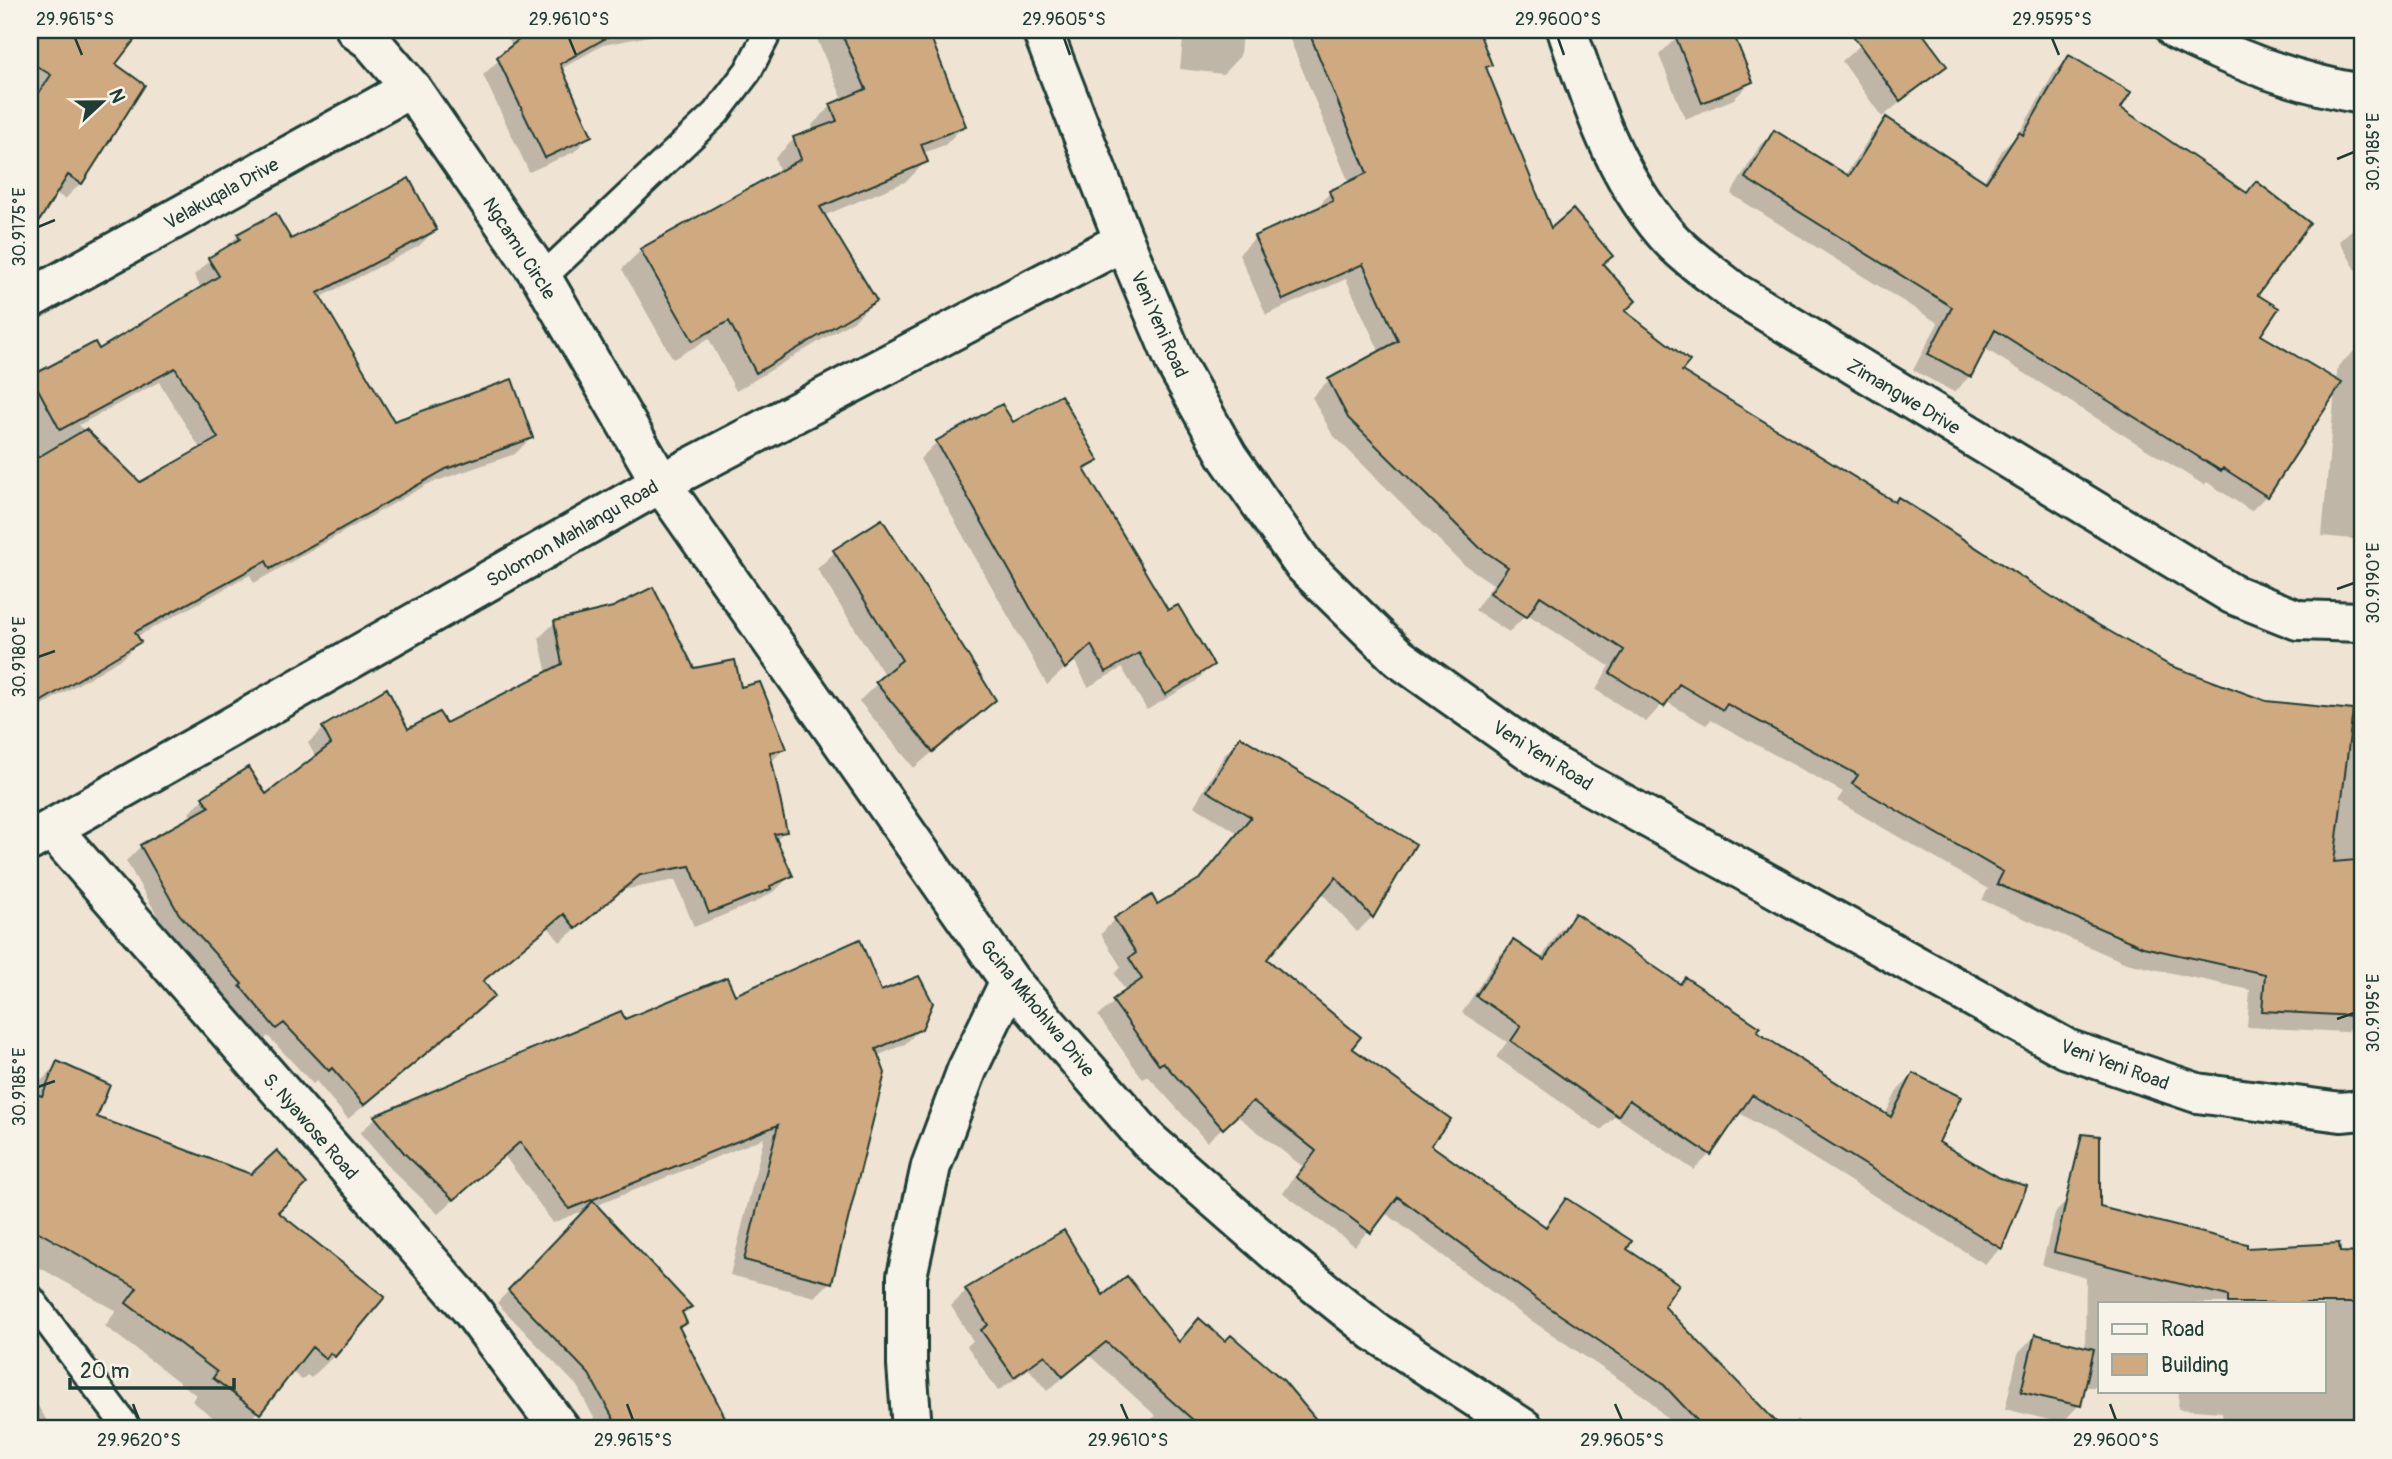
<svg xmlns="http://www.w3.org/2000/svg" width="2392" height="1459" font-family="Pangolin,sans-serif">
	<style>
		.shadow { fill: #0003; fill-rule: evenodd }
		.building { fill: #cfaa81; stroke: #1f3d34; stroke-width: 2 }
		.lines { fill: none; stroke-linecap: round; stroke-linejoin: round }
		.service-casing { stroke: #1f3d34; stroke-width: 32 }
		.minor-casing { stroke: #1f3d34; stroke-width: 44 }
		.tertiary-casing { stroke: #1f3d34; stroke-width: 44 }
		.service { stroke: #f7f3e8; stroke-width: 26 }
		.minor { stroke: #f7f3e8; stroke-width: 38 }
		.tertiary { stroke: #f7f3e8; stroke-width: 38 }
		.ticks { fill: none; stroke: #1f3d34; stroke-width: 2.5 }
		.labels { text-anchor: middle; stroke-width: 7; stroke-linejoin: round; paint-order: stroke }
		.street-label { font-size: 19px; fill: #1f3d34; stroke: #f7f3e8 }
		.neatline { fill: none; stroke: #1f3d34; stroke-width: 2.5 }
		.ticks-label { font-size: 18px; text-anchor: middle; fill: #1f3d34 }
	</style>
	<rect width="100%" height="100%" fill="#efe4d3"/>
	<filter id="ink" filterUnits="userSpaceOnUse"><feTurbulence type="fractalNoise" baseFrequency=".0143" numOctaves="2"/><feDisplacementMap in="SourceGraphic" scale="14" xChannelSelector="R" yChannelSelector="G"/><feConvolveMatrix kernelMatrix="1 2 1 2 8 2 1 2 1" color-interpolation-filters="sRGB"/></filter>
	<g filter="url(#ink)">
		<!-- shadow -->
		<path class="shadow" d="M 30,30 L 140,30 L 114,65 L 81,183 L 65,199 L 55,193 L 30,223 Z
			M 503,30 L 669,30 L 665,33 L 603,45 L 561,69 L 590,136 L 574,152 L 529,172 L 483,75 L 513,47 Z
			M 813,30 L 917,30 L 964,125 L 945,145 L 923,153 L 926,161 L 907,181 L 823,216 L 875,301 L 855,320 L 736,391 L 709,339 L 673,359 L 622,269 L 641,250 L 780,173 L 775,158 L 794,139 L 814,131 L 812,125 L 831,106 L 843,100 Z
			M 1184,30 L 1242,30 L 1240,56 L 1223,74 L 1180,69 Z
			M 1286,30 L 1476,30 L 1490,64 L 1485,69 L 1551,231 L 1602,265 L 1623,311 L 1680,371 L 2073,612 L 2168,667 L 2266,702 L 2362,713 L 2362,1016 L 2346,1032 L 2247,1027 L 2250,990 L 2126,963 L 1982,900 L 1988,889 L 1837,801 L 1843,792 L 1711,720 L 1706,725 L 1665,701 L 1646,722 L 1596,690 L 1609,666 L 1527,614 L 1509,632 L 1475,610 L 1493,584 L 1463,564 L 1332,434 L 1312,397 L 1329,380 L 1380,353 L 1346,279 L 1266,315 L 1239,254 L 1255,238 L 1315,211 L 1330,192 L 1349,183 Z
			M 1696,30 L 1730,30 L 1751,82 L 1734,99 L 1685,119 L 1659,55 L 1676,38 Z
			M 1878,30 L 1918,30 L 1945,66 L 1882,117 L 1842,61 Z
			M 2069,58 L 2119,108 L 2246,194 L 2256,184 L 2255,295 L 2259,336 L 2336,382 L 2338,366 L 2362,344 L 2362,540 L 2322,536 L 2335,390 L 2266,496 L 2251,511 L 2207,482 L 2204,485 L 1984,348 L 1970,376 L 1954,392 L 1913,370 L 1938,323 L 1731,194 L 1759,147 L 1774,132 L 1845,176 L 1871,135 L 1886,120 L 1983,182 L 2003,149 L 2018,135 L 2054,73 Z
			M 2362,221 L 2362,280 L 2339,241 Z
			M 435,230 L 419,246 L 319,298 L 393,423 L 531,438 L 515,454 L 428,484 L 254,583 L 250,575 L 136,637 L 139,642 L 123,658 L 39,707 L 30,716 L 30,379 L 94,344 L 98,352 L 201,288 L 194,275 L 238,236 L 291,241 ZM 159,382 L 201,450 L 140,485 L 79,425 Z
			M 1002,406 L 1012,424 L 1097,461 L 1084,473 L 1168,613 L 1212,665 L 1195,682 L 1147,710 L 1122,668 L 1088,687 L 1074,660 L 1047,685 L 920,459 L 937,442 Z
			M 835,552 L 994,699 L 914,768 L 859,701 L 885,676 L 817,569 Z
			M 554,623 L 740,689 L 785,748 L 770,763 L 785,831 L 775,841 L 791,875 L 776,890 L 754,903 L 694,927 L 675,880 L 623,890 L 560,942 L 548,927 L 482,982 L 493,996 L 478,1011 L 348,1119 L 316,1081 L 313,1084 L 268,1036 L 260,1043 L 226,1003 L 228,1000 L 165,929 L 126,861 L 141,846 L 192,818 L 189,813 L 204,798 L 266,797 L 316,758 L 308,743 L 323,729 L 386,690 L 407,731 L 445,726 L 547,674 L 539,638 Z
			M 1240,739 L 1413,845 L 1372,917 L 1357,932 L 1321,892 L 1264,959 L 1350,1048 L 1429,1146 L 1543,1227 L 1566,1200 L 1625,1250 L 1662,1306 L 1781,1429 L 1677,1429 L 1647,1398 L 1523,1315 L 1384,1212 L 1355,1246 L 1283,1193 L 1302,1166 L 1236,1115 L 1207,1142 L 1148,1076 L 1143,1079 L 1098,1016 L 1126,992 L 1115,974 L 1121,967 L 1101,934 L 1115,919 L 1157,906 L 1197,883 L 1238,833 L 1194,806 L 1225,754 Z
			M 1575,915 L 1679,985 L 1685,979 L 1754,1032 L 1885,1115 L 1897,1091 L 1913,1075 L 1937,1143 L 2001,1248 L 1985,1264 L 1738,1112 L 1710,1154 L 1694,1170 L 1615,1116 L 1601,1130 L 1496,1057 L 1507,1042 L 1462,1013 L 1497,958 L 1513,942 L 1540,960 L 1559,931 Z
			M 880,994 L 921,1028 L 905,1044 L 877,1056 L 830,1282 L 815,1297 L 730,1275 L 764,1138 L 595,1206 L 690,1307 L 681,1315 L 685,1323 L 679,1329 L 728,1429 L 600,1429 L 577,1386 L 497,1303 L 587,1209 L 553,1223 L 504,1155 L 438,1214 L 390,1168 L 360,1133 L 375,1118 L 620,1013 L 624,1022 L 735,998 Z
			M 58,1063 L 95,1118 L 276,1212 L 334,1356 L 311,1378 L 307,1375 L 302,1380 L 291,1371 L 243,1429 L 228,1429 L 192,1401 L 196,1395 L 105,1326 L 116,1311 L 30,1262 L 30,1093 Z
			M 2068,1200 L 2246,1250 L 2362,1255 L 2362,1429 L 2224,1429 L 2222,1412 L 2178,1409 L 2179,1391 L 2324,1391 L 2324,1303 L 2100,1303 L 2100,1387 L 2083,1387 L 2079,1405 L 2062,1423 L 2005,1409 L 2018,1354 L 2035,1336 L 2085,1349 L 2086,1278 L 2042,1265 L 2055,1213 Z
			M 966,1291 L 1102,1298 L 1178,1343 L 1199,1321 L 1324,1429 L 1137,1429 L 1156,1416 L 1090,1356 L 1047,1391 L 1029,1369 L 998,1391 L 967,1346 L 973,1341 L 951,1306 Z
			M 30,1393 L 52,1429 L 30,1429 Z
			M 1797,1419 L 1806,1429 L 1787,1429 Z"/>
		<!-- building -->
		<path class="building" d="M 30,30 L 142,30 L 116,64 L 145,85 L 82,184 L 68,175 L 30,236 L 30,106 L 51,75 L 30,62 Z
			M 531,30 L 620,30 L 560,64 L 592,136 L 545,158 L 497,57 Z
			M 840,30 L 928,30 L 966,126 L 921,144 L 928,162 L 820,207 L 877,301 L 756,373 L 729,321 L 693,341 L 640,249 L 801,159 L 793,137 L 837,121 L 830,104 L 866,89 Z
			M 1308,30 L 1478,30 L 1492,65 L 1486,67 L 1551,228 L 1573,209 L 1613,256 L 1603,264 L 1636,301 L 1625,311 L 1690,361 L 1682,371 L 1895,502 L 1898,497 L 2074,611 L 2169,665 L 2266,701 L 2353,710 L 2334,862 L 2356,860 L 2359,891 L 2354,1016 L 2262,1011 L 2265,974 L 2143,947 L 1997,884 L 2003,872 L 1852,784 L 1858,775 L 1727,704 L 1723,710 L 1679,684 L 1664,707 L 1610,673 L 1624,650 L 1540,596 L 1527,617 L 1490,593 L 1508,567 L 1480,548 L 1348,418 L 1328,379 L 1398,341 L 1363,264 L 1283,300 L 1254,236 L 1333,201 L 1329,191 L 1367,173 Z
			M 1673,30 L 1732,30 L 1753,82 L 1702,103 Z
			M 1849,30 L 1920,30 L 1947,66 L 1900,101 Z
			M 2069,55 L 2131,92 L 2121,108 L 2247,193 L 2256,181 L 2310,223 L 2258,295 L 2279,308 L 2261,335 L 2342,383 L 2268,497 L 2223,468 L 2221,471 L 1995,330 L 1971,377 L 1928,354 L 1952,307 L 1745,178 L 1774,130 L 1849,176 L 1886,117 L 1986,182 L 2019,132 L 2023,135 Z
			M 409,178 L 437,230 L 318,293 L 394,421 L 512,379 L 533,438 L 446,469 L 270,569 L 266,561 L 135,632 L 141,642 L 30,708 L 30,462 L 86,429 L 140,482 L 218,438 L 175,368 L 60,430 L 31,376 L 95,342 L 99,349 L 219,276 L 208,258 L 240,239 L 237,234 L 276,213 L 291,239 Z
			M 1061,395 L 1099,461 L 1084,469 L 1168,610 L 1178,605 L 1214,665 L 1165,695 L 1139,653 L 1106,672 L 1091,645 L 1065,669 L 936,441 L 1002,404 L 1013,422 Z
			M 882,519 L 996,700 L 933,752 L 875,682 L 902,660 L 833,550 Z
			M 653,587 L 694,668 L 735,660 L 741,687 L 760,682 L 787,749 L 770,752 L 787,832 L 774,834 L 793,876 L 770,886 L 771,889 L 709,913 L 690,866 L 640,875 L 576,929 L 564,914 L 483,981 L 495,996 L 364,1105 L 332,1068 L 329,1071 L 284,1023 L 276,1029 L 240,986 L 242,984 L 179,914 L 140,845 L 209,807 L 202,797 L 248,767 L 266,794 L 331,744 L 322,727 L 387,688 L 408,729 L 439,712 L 446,723 L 562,664 L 554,621 L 613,607 Z
			M 1240,736 L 1416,844 L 1373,918 L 1336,877 L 1267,959 L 1361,1037 L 1352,1048 L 1451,1119 L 1431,1145 L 1546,1227 L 1566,1198 L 1632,1241 L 1627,1249 L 1679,1284 L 1664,1306 L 1783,1429 L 1705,1429 L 1662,1383 L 1538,1300 L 1398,1197 L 1371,1233 L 1296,1177 L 1316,1151 L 1253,1101 L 1223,1129 L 1163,1062 L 1159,1065 L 1112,1000 L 1142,979 L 1129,958 L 1136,953 L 1114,918 L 1152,895 L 1157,904 L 1201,878 L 1251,817 L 1207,791 Z
			M 1575,913 L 1680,984 L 1685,977 L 1760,1027 L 1757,1032 L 1891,1117 L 1913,1073 L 1961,1097 L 1939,1142 L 2000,1178 L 2027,1186 L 2002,1249 L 1752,1095 L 1711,1155 L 1629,1100 L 1618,1116 L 1511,1041 L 1521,1026 L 1476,996 L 1513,940 L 1544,960 Z
			M 860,939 L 881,991 L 919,976 L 933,1003 L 922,1029 L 876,1049 L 885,1073 L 832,1283 L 744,1260 L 778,1125 L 569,1209 L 520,1142 L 454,1200 L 405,1154 L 374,1116 L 621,1011 L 625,1019 L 727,977 L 735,995 Z
			M 57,1061 L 110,1085 L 97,1117 L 251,1174 L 277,1150 L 307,1184 L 278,1212 L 385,1297 L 335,1357 L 330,1353 L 326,1359 L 312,1347 L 260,1414 L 213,1378 L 217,1372 L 126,1303 L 137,1288 L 30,1227 L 30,1092 L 42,1096 Z
			M 2082,1134 L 2100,1136 L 2100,1207 L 2247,1244 L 2247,1248 L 2339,1243 L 2340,1252 L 2362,1253 L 2362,1303 L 2228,1303 L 2228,1296 L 2054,1252 Z
			M 593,1201 L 692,1307 L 682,1312 L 687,1323 L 679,1327 L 731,1429 L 619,1429 L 589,1374 L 508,1290 Z
			M 1064,1230 L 1103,1295 L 1127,1276 L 1179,1342 L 1199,1318 L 1225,1341 L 1231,1335 L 1284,1381 L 1324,1429 L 1203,1429 L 1106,1342 L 1063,1377 L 1045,1355 L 1014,1377 L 981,1330 L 988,1325 L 965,1289 Z
			M 2035,1334 L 2094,1349 L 2081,1406 L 2021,1392 Z"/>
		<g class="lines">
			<defs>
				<path id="service" d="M 542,278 L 716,113 L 748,71 L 765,38
					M 30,1298 L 128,1429"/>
				<path id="minor" d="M 356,30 L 370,40 L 411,88 L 542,278 L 661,483 L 1010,981 L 1149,1141 L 1277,1253 L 1374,1331 L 1524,1429
					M 1567,30 C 1591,102 1614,173 1664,232 C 1683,255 1711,273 1734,292 L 2232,594 L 2298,620 L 2362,622
					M 2176,30 C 2235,60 2297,83 2362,94
					M 30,299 L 411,88
					M 52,829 L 470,1308 L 560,1429
					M 30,841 L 661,483 L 1124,241
					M 912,1429 L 907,1365 L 907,1276 L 931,1166 L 967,1070 L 1010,981"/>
				<path id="tertiary" d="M 1042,30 L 1124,241 L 1176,364 L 1228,457 L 1303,564 L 1399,658 L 1540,758 L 2067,1049 L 2197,1093 L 2341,1112 L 2362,1110"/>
			</defs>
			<!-- service casing -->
			<use href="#service" class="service-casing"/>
			<!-- minor casing -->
			<use href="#minor" class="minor-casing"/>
			<!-- tertiary casing -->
			<use href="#tertiary" class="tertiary-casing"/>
			<!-- service -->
			<use href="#service" class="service"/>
			<!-- minor -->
			<use href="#minor" class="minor"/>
			<!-- tertiary -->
			<use href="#tertiary" class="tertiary"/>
		</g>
	</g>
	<!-- ticks -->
	<path class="ticks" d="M 75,38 L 82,55M 569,38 L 576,55M 1064,38 L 1070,55M 1558,38 L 1564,55M 2052,38 L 2059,55M 2337,159 L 2354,152M 38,227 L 55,220M 2337,589 L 2354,583M 38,657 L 55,651M 2337,1019 L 2354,1013M 38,1087 L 55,1081M 133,1404 L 139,1420M 627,1404 L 633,1420M 1121,1404 L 1128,1420M 1615,1404 L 1622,1420M 2110,1404 L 2116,1420"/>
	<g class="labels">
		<!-- street labels -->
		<g class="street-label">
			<text transform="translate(221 193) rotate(-29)" y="7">Velakuqala Drive</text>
			<text transform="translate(520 248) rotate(57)" y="7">Ngcamu Circle</text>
			<text transform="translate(1160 324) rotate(66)" y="7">Veni Yeni Road</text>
			<text transform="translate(1904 396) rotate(31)" y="7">Zimangwe Drive</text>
			<text transform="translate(572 533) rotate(-30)" y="7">Solomon Mahlangu Road</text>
			<text transform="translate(1543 755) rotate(32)" y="7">Veni Yeni Road</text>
			<text transform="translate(1038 1008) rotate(51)" y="7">Gcina Mkhohlwa Drive</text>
			<text transform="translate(2115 1064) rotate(20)" y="7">Veni Yeni Road</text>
			<text transform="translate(311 1126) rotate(49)" y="7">S. Nyawose Road</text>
		</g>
	</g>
	<!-- margin -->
	<rect width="2392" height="1459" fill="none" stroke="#f7f3e8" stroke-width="77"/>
	<!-- legend -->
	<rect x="2098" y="1302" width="228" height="91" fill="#f7f3e8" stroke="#a1aaa0" stroke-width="2"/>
	<rect x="2112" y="1324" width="35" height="10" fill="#f7f3e8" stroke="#a1aaa0" stroke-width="2"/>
	<text x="2161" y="1336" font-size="21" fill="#1f3d34">Road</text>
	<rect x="2112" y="1354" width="35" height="21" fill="#cfaa81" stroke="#a1aaa0" stroke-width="2"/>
	<text x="2161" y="1372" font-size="21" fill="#1f3d34">Building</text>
	<!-- north arrow -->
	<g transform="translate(102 102) rotate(68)" stroke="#f7f3e8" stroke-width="5" paint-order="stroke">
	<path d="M0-5L12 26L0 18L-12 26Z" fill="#1f3d34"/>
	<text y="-10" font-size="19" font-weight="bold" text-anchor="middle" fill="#1f3d34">N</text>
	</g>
	<!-- scale -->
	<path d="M70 1378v10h164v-10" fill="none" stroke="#1f3d34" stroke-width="3.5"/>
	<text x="80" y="1378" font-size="21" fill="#1f3d34" stroke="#f7f3e8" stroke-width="5" paint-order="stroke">20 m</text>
	<rect x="38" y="38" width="2316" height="1382" class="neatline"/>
	<g class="ticks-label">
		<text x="75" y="25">29.9615°S</text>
		<text x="569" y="25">29.9610°S</text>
		<text x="1064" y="25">29.9605°S</text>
		<text x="1558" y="25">29.9600°S</text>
		<text x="2052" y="25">29.9595°S</text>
		<text transform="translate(2373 152) rotate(-90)" y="6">30.9185°E</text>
		<text transform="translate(19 227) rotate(-90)" y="6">30.9175°E</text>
		<text transform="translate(2373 583) rotate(-90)" y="6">30.9190°E</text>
		<text transform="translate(19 657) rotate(-90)" y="6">30.9180°E</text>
		<text transform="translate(2373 1013) rotate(-90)" y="6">30.9195°E</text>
		<text transform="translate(19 1087) rotate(-90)" y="6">30.9185°E</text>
		<text x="139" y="1446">29.9620°S</text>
		<text x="633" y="1446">29.9615°S</text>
		<text x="1128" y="1446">29.9610°S</text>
		<text x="1622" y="1446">29.9605°S</text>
		<text x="2116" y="1446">29.9600°S</text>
	</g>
</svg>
